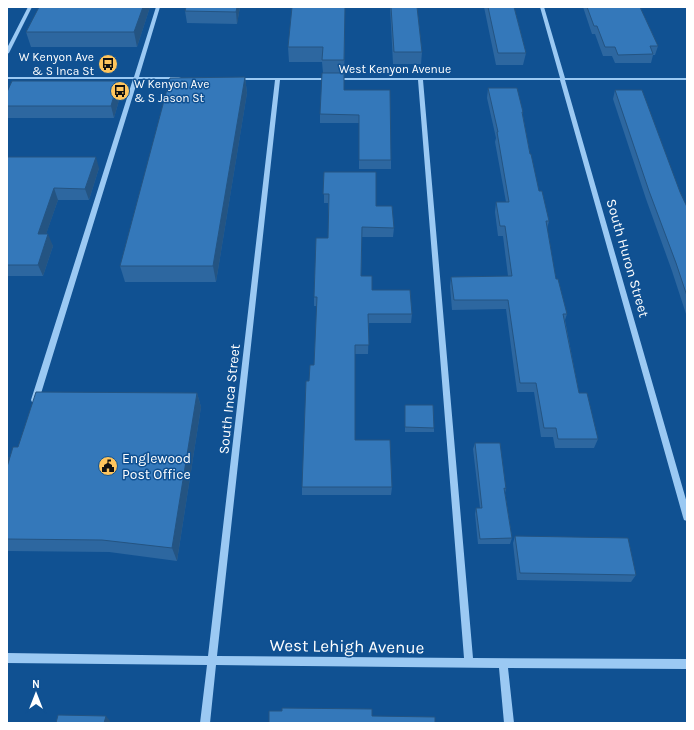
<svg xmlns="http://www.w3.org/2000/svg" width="694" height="730" font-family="Karla,sans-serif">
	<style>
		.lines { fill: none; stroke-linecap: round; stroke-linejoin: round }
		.minor { fill: #9bc9f3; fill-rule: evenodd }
		.wall { fill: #2d67a0 }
		.shaded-wall { fill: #245482 }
		.building { fill: #3478ba; stroke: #245482 }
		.labels { text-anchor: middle; stroke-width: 3; stroke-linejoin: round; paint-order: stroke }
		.far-poi-label { font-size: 12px; fill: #fff; stroke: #105192; text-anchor: end }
		.far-street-label { font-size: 12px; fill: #fff; stroke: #105192 }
		.street-label { font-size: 14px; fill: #fff; stroke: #105192 }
		.poi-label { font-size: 14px; fill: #fff; stroke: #105192; text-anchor: start }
		.near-street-label { font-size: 17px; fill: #fff; stroke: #105192 }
	</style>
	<rect width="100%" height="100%" fill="#105192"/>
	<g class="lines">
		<!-- minor -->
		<path class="minor" d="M 28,7 L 32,7 L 9,53 L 7,54 L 7,48 Z
			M 156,7 L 160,7 L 139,77 L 179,77 L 181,78 L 179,79 L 138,79 L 39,400 L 38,402 L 32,402 L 31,400 L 133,79 L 7,79 L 7,77 L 134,77 Z
			M 540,7 L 544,7 L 565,78 L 687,78 L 687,80 L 565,80 L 687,503 L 687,521 L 684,520 L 683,517 L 560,80 L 423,80 L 473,658 L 687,659 L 687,669 L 508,668 L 514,723 L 504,723 L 499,668 L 216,665 L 210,723 L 200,723 L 207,665 L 7,663 L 7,653 L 208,656 L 275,80 L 237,80 L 235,79 L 235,78 L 560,78 ZM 280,80 L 418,80 L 464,658 L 217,656 Z"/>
	</g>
	<!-- wall -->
	<path class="wall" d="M 150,7 L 137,47 L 31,47 L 26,32 Z
		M 186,7 L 240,7 L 237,24 L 187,23 L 185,11 Z
		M 345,7 L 344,90 L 391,160 L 391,169 L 359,169 L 359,123 L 320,123 L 320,114 L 323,73 L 322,62 L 289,62 L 288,47 Z
		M 390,7 L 417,7 L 422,52 L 421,64 L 393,64 Z
		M 484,7 L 514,7 L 526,53 L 523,65 L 496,65 Z
		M 583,7 L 640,7 L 658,46 L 655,55 L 653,55 L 651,63 L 615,63 L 612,56 L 603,56 L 595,34 L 592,34 Z
		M 245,77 L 247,93 L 216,282 L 125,282 L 120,266 Z
		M 118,81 L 121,93 L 114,118 L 7,118 L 7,92 Z
		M 488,88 L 523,112 L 523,116 L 530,154 L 539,191 L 549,221 L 547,229 L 556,279 L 567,314 L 565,320 L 579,393 L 598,439 L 594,448 L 555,448 L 553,437 L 541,437 L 534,392 L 517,392 L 506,309 L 452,310 L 450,286 L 451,277 L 508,276 L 503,236 L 498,236 L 495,212 L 496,202 L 506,202 L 495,142 L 496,138 L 487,98 Z
		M 615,90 L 680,192 L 687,207 L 687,317 L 672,271 L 646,199 L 613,99 Z
		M 7,157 L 99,168 L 89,200 L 58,200 L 46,234 L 53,246 L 43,276 L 7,276 Z
		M 324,172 L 376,206 L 394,228 L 393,237 L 362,237 L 361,276 L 372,290 L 412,314 L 411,323 L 369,323 L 368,354 L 355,354 L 355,440 L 392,487 L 391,495 L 302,495 L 302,487 L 309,381 L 314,365 L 317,306 L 314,306 L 314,297 L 328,238 L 328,203 L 324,203 Z
		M 197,393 L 201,407 L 177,561 L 109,552 L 7,551 L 7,455 L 9,459 L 18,447 Z
		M 405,405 L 434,428 L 434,432 L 405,432 Z
		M 475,443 L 506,489 L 505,493 L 512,538 L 510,544 L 478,544 L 475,514 L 476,508 L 480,508 L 473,449 Z
		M 515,536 L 636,575 L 631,582 L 517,580 L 513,543 Z"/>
	<!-- shaded-wall -->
	<path class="shaded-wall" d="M 143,7 L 150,7 L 137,47 L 134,32 Z
		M 237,7 L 240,7 L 237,24 L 236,12 Z
		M 245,77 L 247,93 L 216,282 L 213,266 Z
		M 118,81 L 121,93 L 114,118 L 111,106 Z
		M 96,157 L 99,168 L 89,200 L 85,189 Z
		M 54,188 L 58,200 L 42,246 L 38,234 Z
		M 48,234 L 53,246 L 43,276 L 38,265 Z
		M 197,393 L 201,407 L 177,561 L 172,548 Z
		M 7,455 L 11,461 L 7,472 Z
		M 106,716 L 110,721 L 109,723 L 104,723 Z"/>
	<!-- building -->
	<path class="building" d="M 39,7 L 143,7 L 134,32 L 26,32 Z
		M 186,7 L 237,7 L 236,12 L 185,11 Z
		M 292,7 L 345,7 L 344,60 L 322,60 L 323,47 L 288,47 Z
		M 391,7 L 417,7 L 422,52 L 394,52 Z
		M 488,7 L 514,7 L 526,53 L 498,53 Z
		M 587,7 L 640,7 L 658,46 L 650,46 L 653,54 L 618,55 L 615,47 L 605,47 L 597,26 L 594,26 Z
		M 322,73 L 344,73 L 344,90 L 390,90 L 391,160 L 359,160 L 359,115 L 320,114 Z
		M 245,77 L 213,266 L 120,266 L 170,78 Z
		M 12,81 L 118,81 L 111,106 L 7,106 L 7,92 Z
		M 488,88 L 517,88 L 523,112 L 522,112 L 530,154 L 531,154 L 539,191 L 542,191 L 549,221 L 546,221 L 556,279 L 558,279 L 567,314 L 563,314 L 579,393 L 587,393 L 598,439 L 558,439 L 556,428 L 544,428 L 536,383 L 520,383 L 508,300 L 454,300 L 451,277 L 512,276 L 505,226 L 500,226 L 496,202 L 509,202 L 497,132 L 498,132 Z
		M 615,90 L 642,90 L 680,192 L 687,207 L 687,296 L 676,263 L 649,191 Z
		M 7,157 L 96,157 L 85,189 L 54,188 L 38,234 L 48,234 L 38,265 L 7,265 Z
		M 324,172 L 376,172 L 376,206 L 392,206 L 394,228 L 362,227 L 361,276 L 372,276 L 372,290 L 410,290 L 412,314 L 368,314 L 369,345 L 355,345 L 355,440 L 390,440 L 392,487 L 302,487 L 306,381 L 309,381 L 310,365 L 314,365 L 317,297 L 314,297 L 316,238 L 328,238 L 329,194 L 323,194 Z
		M 36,392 L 197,393 L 172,548 L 102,540 L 7,539 L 7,467 L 13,447 L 18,447 Z
		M 405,405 L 433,405 L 434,428 L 405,427 Z
		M 475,443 L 500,443 L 506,489 L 504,488 L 512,538 L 480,539 L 476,508 L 482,508 Z
		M 515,536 L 628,538 L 636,575 L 520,573 Z
		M 282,708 L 372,709 L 372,716 L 435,717 L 435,723 L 269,723 L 269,711 L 282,711 Z
		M 58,715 L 106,716 L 104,723 L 56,723 Z"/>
	<!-- icons -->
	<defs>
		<symbol id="bus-disc" viewBox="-11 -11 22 22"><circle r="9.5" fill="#ffc55d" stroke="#105192"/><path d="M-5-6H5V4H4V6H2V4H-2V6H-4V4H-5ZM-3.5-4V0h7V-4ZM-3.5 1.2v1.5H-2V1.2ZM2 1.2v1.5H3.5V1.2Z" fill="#111"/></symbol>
		<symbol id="civic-disc" viewBox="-11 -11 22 22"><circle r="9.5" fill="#ffc55d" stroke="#105192"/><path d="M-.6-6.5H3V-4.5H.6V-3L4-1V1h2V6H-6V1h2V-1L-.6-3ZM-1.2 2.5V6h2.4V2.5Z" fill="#111"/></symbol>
	</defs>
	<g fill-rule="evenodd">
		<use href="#bus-disc" x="97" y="53" width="22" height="22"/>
		<use href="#bus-disc" x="109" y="80" width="22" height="22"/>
		<use href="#civic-disc" x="97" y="455" width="22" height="22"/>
	</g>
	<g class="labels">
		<!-- far-poi labels -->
		<g class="far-poi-label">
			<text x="94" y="61">W Kenyon Ave<tspan x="94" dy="14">&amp; S Inca St</tspan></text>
			<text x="134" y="88" text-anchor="start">W Kenyon Ave<tspan x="134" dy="14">&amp; S Jason St</tspan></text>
		</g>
		<!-- far-street labels -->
		<g class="far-street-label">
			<text x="395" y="73">West Kenyon Avenue</text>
		</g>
		<!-- street labels -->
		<g class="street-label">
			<text transform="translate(628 258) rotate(74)" y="5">South Huron Street</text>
			<text transform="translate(229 399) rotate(-84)" y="5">South Inca Street</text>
		</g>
		<!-- poi labels -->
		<g class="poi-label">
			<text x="122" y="463">Englewood<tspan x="122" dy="16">Post Office</tspan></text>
		</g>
		<!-- near-street labels -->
		<g class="near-street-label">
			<text transform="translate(347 646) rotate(1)" y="6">West Lehigh Avenue</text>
		</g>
	</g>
	<!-- border -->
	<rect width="694" height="730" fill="none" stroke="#ffffff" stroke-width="16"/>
	<!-- north arrow -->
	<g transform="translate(36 694)" stroke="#105192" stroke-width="3" paint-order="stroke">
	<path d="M0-3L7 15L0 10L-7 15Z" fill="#ffffff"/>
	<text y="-6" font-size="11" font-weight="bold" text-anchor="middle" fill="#ffffff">N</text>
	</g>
</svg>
